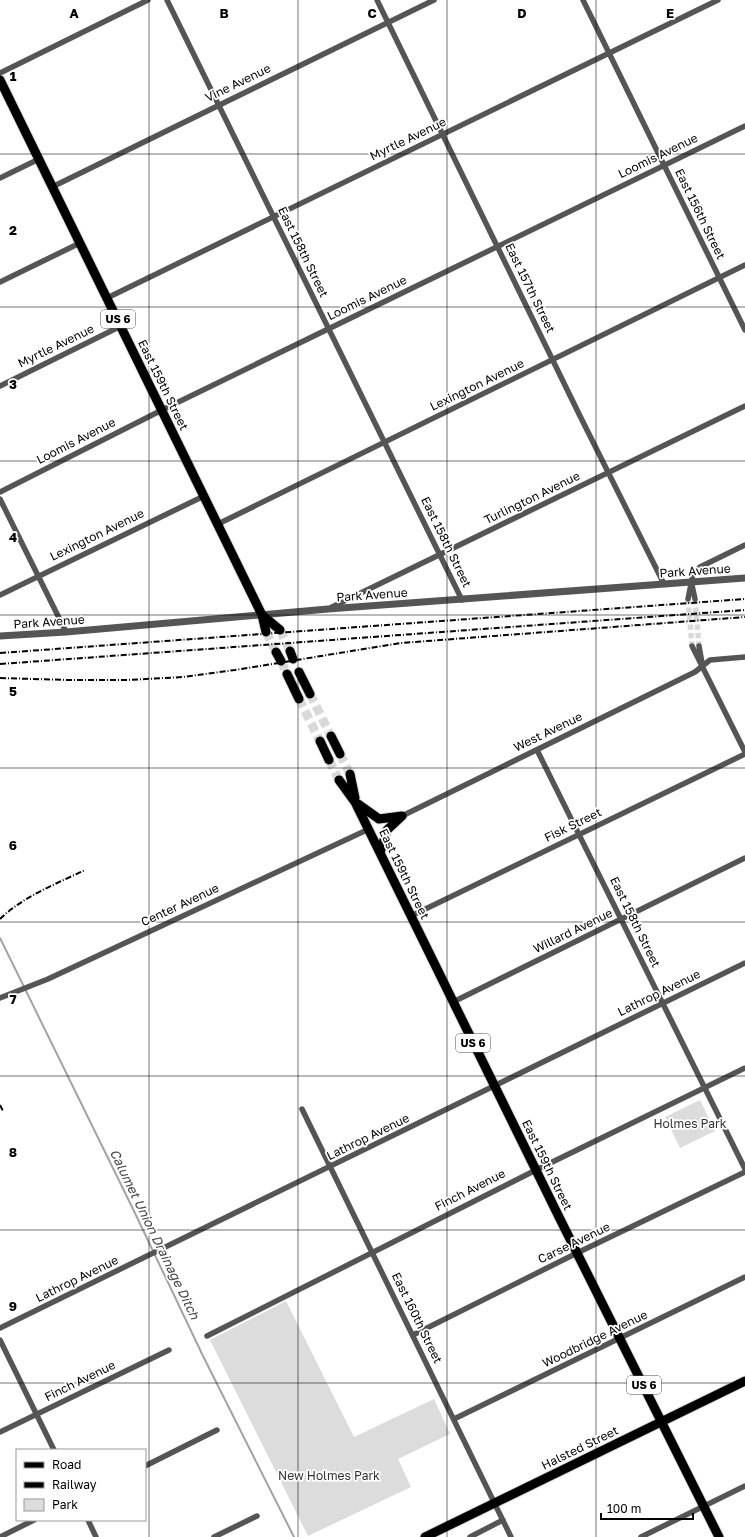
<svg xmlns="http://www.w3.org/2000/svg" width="745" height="1537" font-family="'Golos Text',sans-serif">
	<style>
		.green { fill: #dcdcdc }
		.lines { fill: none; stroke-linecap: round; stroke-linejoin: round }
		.stream { stroke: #a3a3a3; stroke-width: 2 }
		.minor-tunnel { stroke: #d9d9d9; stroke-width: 5.5; stroke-dasharray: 5.5 3; stroke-linecap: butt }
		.primary-tunnel { stroke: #d9d9d9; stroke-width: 9; stroke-dasharray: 9 4.5; stroke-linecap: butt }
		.primary-casing { stroke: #dbdbdb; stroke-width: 11 }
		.minor { stroke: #555; stroke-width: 5.5 }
		.tertiary { stroke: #555; stroke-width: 7 }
		.primary { stroke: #000; stroke-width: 9 }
		.rail { stroke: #000; stroke-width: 2; stroke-dasharray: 6 2 1 2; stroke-linecap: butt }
		.grid { fill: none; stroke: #000; stroke-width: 1; stroke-opacity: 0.55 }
		.labels { text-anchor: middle; stroke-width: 3.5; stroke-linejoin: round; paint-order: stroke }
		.shield { fill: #fff; stroke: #4c4c4c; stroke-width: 1 }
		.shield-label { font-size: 11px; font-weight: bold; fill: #000 }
		.street-label { font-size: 12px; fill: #000; stroke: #fff }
		.park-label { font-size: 12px; fill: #333; stroke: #fff }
		.water-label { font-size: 13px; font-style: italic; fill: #444; stroke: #fff }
		.grid-label { font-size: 13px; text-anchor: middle; font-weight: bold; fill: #000; stroke: #fff; stroke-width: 3.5; stroke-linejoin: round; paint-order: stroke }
	</style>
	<rect width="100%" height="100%" fill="#fff"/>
	<!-- green -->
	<path class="green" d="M 700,1100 L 715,1131 L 680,1148 L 665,1117 Z
		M 286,1301 L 354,1437 L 434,1399 L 450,1434 L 398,1459 L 411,1487 L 308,1536 L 210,1340 Z"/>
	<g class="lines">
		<!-- stream -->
		<path class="stream" d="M 0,938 L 133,1209 L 203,1356 L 294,1537"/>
		<!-- minor-tunnel -->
		<path class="minor-tunnel" d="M 688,599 L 692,646
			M 695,599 L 699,646"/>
		<!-- primary-tunnel -->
		<path class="primary-tunnel" d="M 280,630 L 290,651
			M 266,632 L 276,652
			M 281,661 L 287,674
			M 310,694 L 331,736
			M 299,699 L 320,741
			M 340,754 L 350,774
			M 329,760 L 339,780"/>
		<defs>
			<path id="primary" d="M 0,80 L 262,615 L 266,632
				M 262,615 L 280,630
				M 290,651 L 293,659
				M 276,652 L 281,661
				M 299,672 L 310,694
				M 287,674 L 299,699
				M 331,736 L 340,754
				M 320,741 L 329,760
				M 350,774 L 355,798
				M 339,780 L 355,802 L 560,1219 L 719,1537
				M 358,804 L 379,819 L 402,816
				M 380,853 L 387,830 L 402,816
				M 425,1537 L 745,1381"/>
		</defs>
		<!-- primary casing -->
		<use href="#primary" class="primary-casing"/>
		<!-- minor -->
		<path class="minor" d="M 167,0 L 462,600
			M 377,0 L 580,416 L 664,584
			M 583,0 L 745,330
			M 0,73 L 148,0
			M 0,178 L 39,159
			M 52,187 L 434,0
			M 0,282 L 80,243
			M 107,298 L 718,0
			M 0,386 L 121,326
			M 0,492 L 162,410 L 745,126
			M 0,499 L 66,632
			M 218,524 L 745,265
			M 692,585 L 695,599
			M 0,595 L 204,496
			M 688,599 L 693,574 L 700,567 L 745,545
			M 332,607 L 745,406
			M 692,646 L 745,752
			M 699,646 L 702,663
			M 537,750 L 745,1169
			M 402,816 L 695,672 L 710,660 L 745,657
			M 411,916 L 745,754
			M 0,998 L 48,979 L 369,829
			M 453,1002 L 745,858
			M 302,1109 L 511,1537
			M 0,1328 L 745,963
			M 413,1335 L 577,1253 L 745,1172
			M 207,1336 L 536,1170 L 745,1068
			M 0,1340 L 54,1450
			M 454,1419 L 745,1277
			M 0,1432 L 169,1350
			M 145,1466 L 217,1430
			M 88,1520 L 96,1537
			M 0,1537 L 34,1520
			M 214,1537 L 257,1516
			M 470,1537 L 503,1520
			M 641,1537 L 745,1486"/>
		<!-- tertiary -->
		<path class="tertiary" d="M 0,636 L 66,632 L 328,609 L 745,578"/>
		<!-- primary -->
		<use href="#primary" class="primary"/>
		<!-- rail -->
		<path class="rail" d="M 0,653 L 745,599
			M 0,664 L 745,610
			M 0,678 L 68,680 L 127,680 L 183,677 L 235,670 L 401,643 L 745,617
			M 0,919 C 22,897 58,883 85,870
			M 0,1105 L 3,1111"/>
	</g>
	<!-- grid -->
	<path class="grid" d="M 149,0 L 149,1537M 298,0 L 298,1537M 447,0 L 447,1537M 596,0 L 596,1537M 0,154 L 745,154M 0,307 L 745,307M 0,461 L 745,461M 0,615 L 745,615M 0,768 L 745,768M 0,922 L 745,922M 0,1076 L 745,1076M 0,1230 L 745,1230M 0,1383 L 745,1383"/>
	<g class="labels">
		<!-- shield labels -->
		<g class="shield">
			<rect x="101" y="310" width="34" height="18" rx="3"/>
			<rect x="456" y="1034" width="34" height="18" rx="3"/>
			<rect x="627" y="1376" width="34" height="18" rx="3"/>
		</g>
		<g class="shield-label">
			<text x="118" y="323">US 6</text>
			<text x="473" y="1047">US 6</text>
			<text x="644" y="1389">US 6</text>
		</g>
		<!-- street labels -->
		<g class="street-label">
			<text transform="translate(238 83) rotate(-26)" y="4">Vine Avenue</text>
			<text transform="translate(408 139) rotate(-26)" y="4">Myrtle Avenue</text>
			<text transform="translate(658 156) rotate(-26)" y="4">Loomis Avenue</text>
			<text transform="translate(700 214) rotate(64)" y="4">East 156th Street</text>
			<text transform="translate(303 252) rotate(64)" y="4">East 158th Street</text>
			<text transform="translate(530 288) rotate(64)" y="4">East 157th Street</text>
			<text transform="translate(367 298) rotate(-26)" y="4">Loomis Avenue</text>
			<text transform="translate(56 346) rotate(-26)" y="4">Myrtle Avenue</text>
			<text transform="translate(163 385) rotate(64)" y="4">East 159th Street</text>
			<text transform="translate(477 385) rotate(-26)" y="4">Lexington Avenue</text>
			<text transform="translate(76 441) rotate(-27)" y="4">Loomis Avenue</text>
			<text transform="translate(532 498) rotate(-26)" y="4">Turlington Avenue</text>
			<text transform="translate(97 535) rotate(-26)" y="4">Lexington Avenue</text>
			<text transform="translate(446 542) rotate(64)" y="4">East 158th Street</text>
			<text transform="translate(695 571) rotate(-4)" y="4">Park Avenue</text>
			<text transform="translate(372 595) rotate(-4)" y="4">Park Avenue</text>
			<text transform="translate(49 622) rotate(-4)" y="4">Park Avenue</text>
			<text transform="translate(548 732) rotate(-26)" y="4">West Avenue</text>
			<text transform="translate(573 825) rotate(-26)" y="4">Fisk Street</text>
			<text transform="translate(404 874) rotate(64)" y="4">East 159th Street</text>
			<text transform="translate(180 905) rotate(-25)" y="4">Center Avenue</text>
			<text transform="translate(635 922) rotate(64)" y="4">East 158th Street</text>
			<text transform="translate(573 931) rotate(-26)" y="4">Willard Avenue</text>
			<text transform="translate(659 993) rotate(-26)" y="4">Lathrop Avenue</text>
			<text transform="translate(368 1137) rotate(-26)" y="4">Lathrop Avenue</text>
			<text transform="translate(547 1165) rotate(64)" y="4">East 159th Street</text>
			<text transform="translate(470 1190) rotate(-27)" y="4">Finch Avenue</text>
			<text transform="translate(574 1243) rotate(-26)" y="4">Carse Avenue</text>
			<text transform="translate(77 1279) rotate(-26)" y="4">Lathrop Avenue</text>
			<text transform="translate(417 1318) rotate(64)" y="4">East 160th Street</text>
			<text transform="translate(595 1339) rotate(-26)" y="4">Woodbridge Avenue</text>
			<text transform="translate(80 1381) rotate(-26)" y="4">Finch Avenue</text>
			<text transform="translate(580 1448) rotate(-26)" y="4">Halsted Street</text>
		</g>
		<!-- park labels -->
		<g class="park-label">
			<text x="690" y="1128">Holmes Park</text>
			<text x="329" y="1480">New Holmes Park</text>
		</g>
		<!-- water labels -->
		<g class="water-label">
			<text transform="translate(155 1234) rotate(64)" y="5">Calumet Union Drainage Ditch</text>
		</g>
	</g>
	<g class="grid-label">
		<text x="74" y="18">A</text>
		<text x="224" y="18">B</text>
		<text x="372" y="18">C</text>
		<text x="522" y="18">D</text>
		<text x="670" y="18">E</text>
		<text x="13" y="81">1</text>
		<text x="13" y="235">2</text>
		<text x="13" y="389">3</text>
		<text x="13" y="542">4</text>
		<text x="13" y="696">5</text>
		<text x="13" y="850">6</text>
		<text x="13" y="1004">7</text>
		<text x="13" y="1157">8</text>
		<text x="13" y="1311">9</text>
	</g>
	<!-- legend -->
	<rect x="16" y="1449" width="130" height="72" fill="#ffffff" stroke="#999999"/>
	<rect x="24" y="1462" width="20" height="6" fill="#000000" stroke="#999999"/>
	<text x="52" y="1469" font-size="12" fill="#000000">Road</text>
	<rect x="24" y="1482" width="20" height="6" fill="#000000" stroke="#999999"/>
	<text x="52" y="1489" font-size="12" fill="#000000">Railway</text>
	<rect x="24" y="1499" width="20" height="12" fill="#dcdcdc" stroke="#999999"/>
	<text x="52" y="1509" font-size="12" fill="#000000">Park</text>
	<!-- scale -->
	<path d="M601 1513v6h92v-6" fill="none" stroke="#000000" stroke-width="2"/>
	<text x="607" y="1513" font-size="12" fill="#000000" stroke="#ffffff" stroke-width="3" paint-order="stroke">100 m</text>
</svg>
